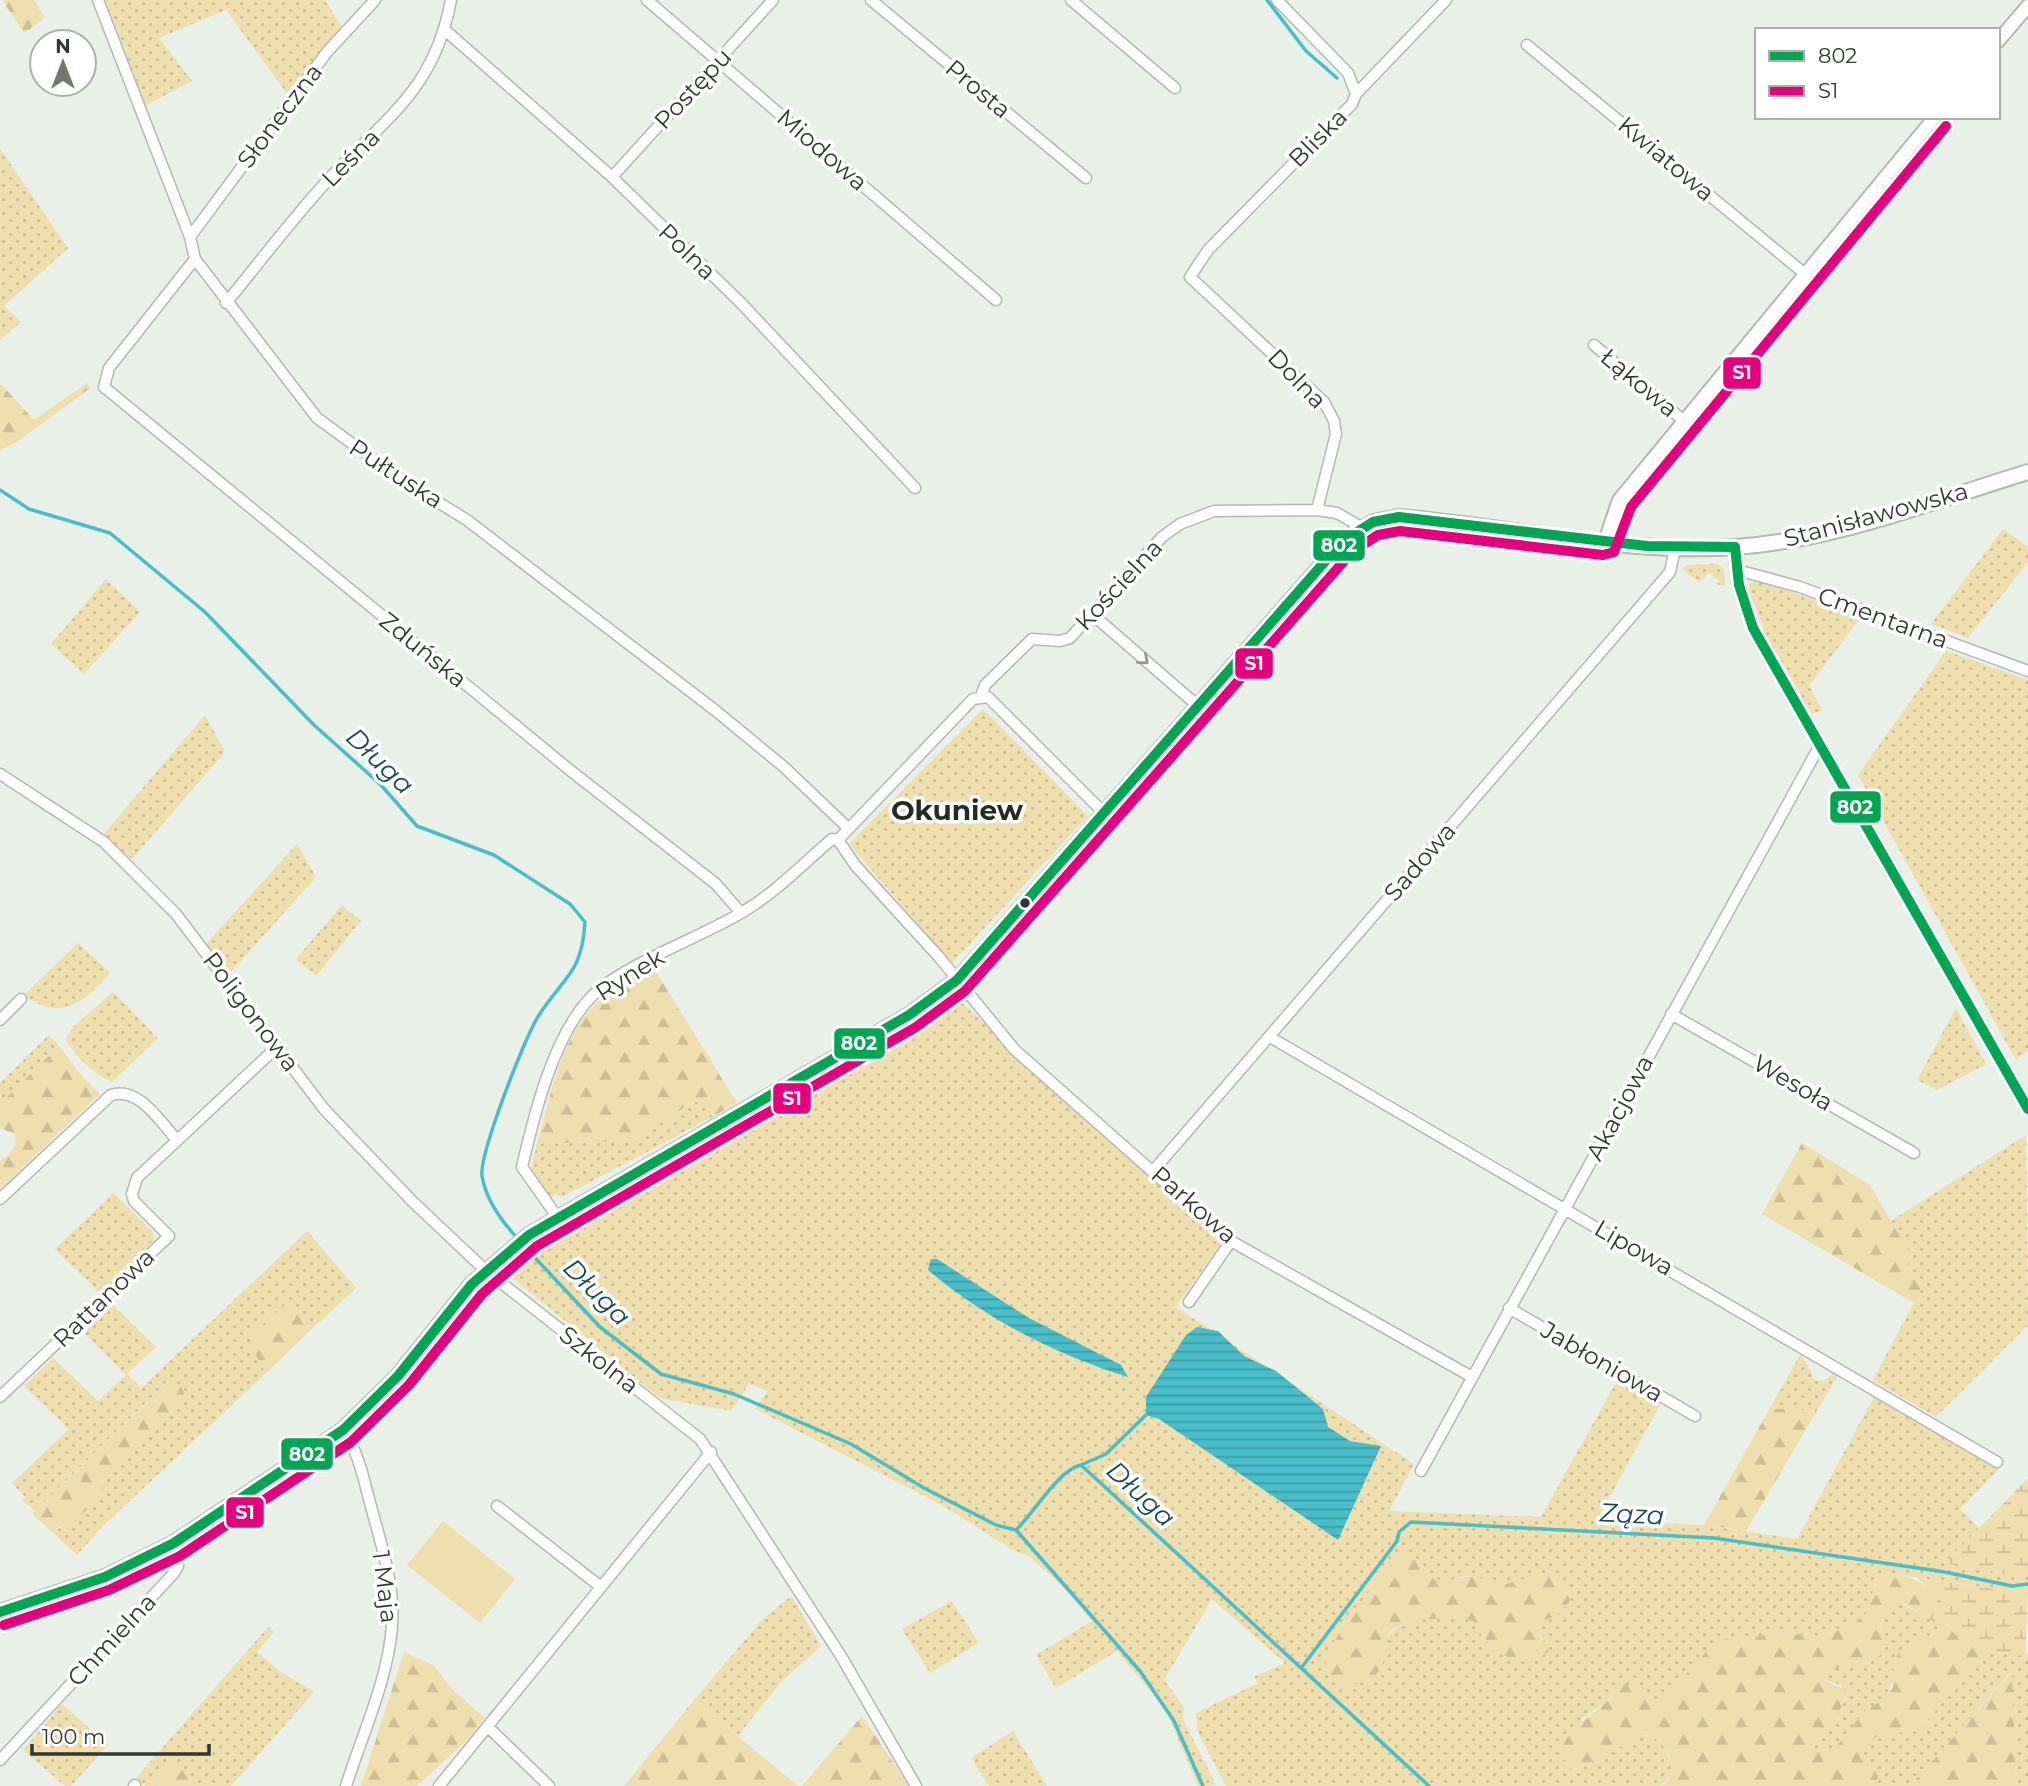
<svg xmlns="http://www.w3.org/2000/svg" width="2028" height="1786" font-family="Montserrat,sans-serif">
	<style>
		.grass { fill: url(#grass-dots); fill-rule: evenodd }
		.forest { fill: url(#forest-firs) }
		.wetland { fill: url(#wetland-marsh) }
		.garden { fill: #efdeae }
		.water { fill: url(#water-rules) }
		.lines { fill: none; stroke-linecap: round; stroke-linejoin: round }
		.stream { stroke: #47bec9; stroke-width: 3.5 }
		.minor-casing { stroke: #b3b9b3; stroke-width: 13 }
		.tertiary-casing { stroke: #b3b9b3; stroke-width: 16 }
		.secondary-casing { stroke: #b3b9b3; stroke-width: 18 }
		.minor { stroke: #fcfdfc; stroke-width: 10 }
		.tertiary { stroke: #fcfdfc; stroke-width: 12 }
		.secondary { stroke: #fcfdfc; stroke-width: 14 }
		.bus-1-casing { stroke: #fff; stroke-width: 16 }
		.bus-2-casing { stroke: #fff; stroke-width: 16 }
		.bus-1 { stroke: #00a651; stroke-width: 10 }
		.bus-2 { stroke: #e5007d; stroke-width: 10 }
		.oneway { stroke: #969a96 }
		.bus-dot { fill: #313731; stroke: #fff; stroke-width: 2.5 }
		.labels { text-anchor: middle; stroke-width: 7; stroke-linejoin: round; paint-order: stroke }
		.street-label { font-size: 24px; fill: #313731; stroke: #fff }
		.water-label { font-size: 26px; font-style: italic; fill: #114b53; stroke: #fff }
		.quarter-label { font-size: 28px; font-weight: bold; fill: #212d23; stroke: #fff }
		.line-badge { stroke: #fff; stroke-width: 2.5 }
		.badge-label { font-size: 19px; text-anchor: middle; font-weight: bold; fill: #fff }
	</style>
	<defs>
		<pattern id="grass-dots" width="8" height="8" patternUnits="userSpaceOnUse" patternTransform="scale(1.75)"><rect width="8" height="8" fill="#efdeae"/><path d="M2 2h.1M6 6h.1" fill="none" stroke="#cdbf96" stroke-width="1.8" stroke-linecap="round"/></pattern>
		<pattern id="forest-firs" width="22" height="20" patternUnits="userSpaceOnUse" patternTransform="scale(1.75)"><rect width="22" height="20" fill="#efdeae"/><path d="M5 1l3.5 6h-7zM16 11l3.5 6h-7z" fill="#cdbf96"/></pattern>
		<pattern id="wetland-marsh" width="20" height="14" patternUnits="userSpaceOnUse" patternTransform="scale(1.75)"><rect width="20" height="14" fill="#efdeae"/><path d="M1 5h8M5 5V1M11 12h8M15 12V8" fill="none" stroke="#cdbf96"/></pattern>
		<pattern id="water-rules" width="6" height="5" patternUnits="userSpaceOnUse" patternTransform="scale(1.75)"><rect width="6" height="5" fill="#47bec9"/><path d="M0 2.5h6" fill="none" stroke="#3c9ba4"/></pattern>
	</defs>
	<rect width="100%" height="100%" fill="#e8f0e8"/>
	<!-- grass -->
	<path class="grass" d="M 105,0 L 325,0 L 342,27 L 289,96 L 226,10 L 159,38 L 192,81 L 146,105 Z
		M 0,149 L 68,248 L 4,306 L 21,322 L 0,340 Z
		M 2003,529 L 2028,547 L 2028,562 L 1968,638 L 1931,624 Z
		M 1717,564 L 1724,569 L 1725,586 L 1716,584 L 1719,581 L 1709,573 L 1699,582 L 1682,569 L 1687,565 Z
		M 106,579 L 140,612 L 84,674 L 51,644 Z
		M 1757,580 L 1880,622 L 1878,626 L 1858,621 L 1809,686 L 1822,710 L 1810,715 L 1766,636 L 1749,590 L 1749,584 Z
		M 1946,651 L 2028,680 L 2028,1050 L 2016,1060 L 1858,775 Z
		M 983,709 L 1088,816 L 952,963 L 849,844 Z
		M 205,715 L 225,752 L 132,859 L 102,836 Z
		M 297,844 L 316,877 L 228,975 L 206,944 Z
		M 342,905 L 361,921 L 316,976 L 296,959 Z
		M 78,943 L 110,973 C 84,1003 60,1022 24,995 Z
		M 113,992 L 158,1038 L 112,1082 C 93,1073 76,1057 65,1039 L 73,1027 Z
		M 959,1000 L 1221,1243 L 1176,1307 L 1414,1464 L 1389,1511 L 1541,1517 L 1618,1379 L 1661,1403 L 1597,1520 L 1704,1525 L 1797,1539 L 1874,1397 L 1999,1469 L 1960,1509 L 1979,1528 L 1945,1563 L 2018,1577 L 2028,1574 L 2028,1590 L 2016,1592 L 1886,1573 L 1875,1583 L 1868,1612 L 1851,1626 L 1820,1636 L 1777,1632 L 1741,1640 L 1730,1637 L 1714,1643 L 1656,1707 L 1647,1702 L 1638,1686 L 1620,1687 L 1603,1704 L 1583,1718 L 1563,1754 L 1566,1764 L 1574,1770 C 1591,1765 1644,1724 1658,1739 C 1665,1746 1669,1760 1675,1768 L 1673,1775 L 1660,1786 L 1226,1786 L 1197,1730 L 1196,1713 L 1258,1683 L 1254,1677 L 1285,1663 L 1212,1599 L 1164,1680 L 1184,1707 L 1183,1719 L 1216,1785 L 1198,1786 L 1165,1709 L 1117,1651 L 1056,1688 L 1036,1655 L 1092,1621 L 1067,1591 L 1029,1556 L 1015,1551 L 940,1504 L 755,1409 L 768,1391 L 749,1384 L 731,1411 L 660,1398 L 509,1275 L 509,1266 L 623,1193 L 831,1077 L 870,1063 L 925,1027 L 950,1002 ZM 1422,1563 L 1435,1582 C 1447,1583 1456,1577 1468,1576 C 1479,1576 1489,1583 1501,1583 C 1519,1585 1533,1576 1550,1572 L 1570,1601 L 1557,1615 L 1533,1625 L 1535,1632 L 1543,1638 L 1539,1660 L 1535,1661 C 1499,1658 1491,1652 1473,1621 L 1464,1619 C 1437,1618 1399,1615 1385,1641 Z
		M 1956,1008 L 1986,1064 L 1937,1090 L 1917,1080 Z
		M 49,1035 L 59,1046 L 0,1104 L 0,1083 Z
		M 696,1101 L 716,1115 L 562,1197 L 555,1194 L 551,1198 L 531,1171 L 537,1144 L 632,1141 Z
		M 2026,1135 L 2028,1325 L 1936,1417 L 1873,1380 L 1921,1289 L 1908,1265 L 1909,1252 L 1891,1221 Z
		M 113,1193 L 153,1232 L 154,1240 L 99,1292 L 55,1249 Z
		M 307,1231 L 356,1288 L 312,1329 L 293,1307 L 256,1357 L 266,1373 L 102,1527 L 77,1555 L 51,1531 L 61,1528 L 113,1468 L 179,1404 L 168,1381 L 35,1511 L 22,1500 L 25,1497 L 12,1483 L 69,1429 L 24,1386 L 53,1358 L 98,1401 L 126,1375 L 82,1331 L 111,1303 L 156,1347 L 127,1374 L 141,1388 Z
		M 1801,1353 L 1815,1380 L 1825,1381 L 1834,1372 L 1838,1375 L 1815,1414 C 1800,1406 1786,1412 1770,1408 Z
		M 791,1596 L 821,1646 L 781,1682 L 738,1736 L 694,1700 L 762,1620 Z
		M 952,1601 L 979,1643 L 930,1673 L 902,1629 Z
		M 1899,1602 L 1943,1627 L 1922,1640 L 1894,1678 L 1887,1696 L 1863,1713 L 1846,1737 L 1836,1747 L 1816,1751 L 1813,1746 C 1820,1729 1838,1716 1846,1698 L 1841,1685 L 1825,1680 L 1825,1674 L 1832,1669 L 1870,1663 L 1884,1648 C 1880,1629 1878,1610 1899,1602 Z
		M 268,1627 L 274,1632 L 257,1652 L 281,1672 L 314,1692 L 231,1786 L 199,1786 L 174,1761 L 152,1786 L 146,1786 L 136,1778 Z
		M 1987,1651 L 2025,1656 L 2028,1652 L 2028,1786 L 2016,1786 L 2011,1672 L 1910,1786 L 1876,1786 L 1877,1780 L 1864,1755 L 1864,1747 L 1879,1735 L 1919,1730 Z
		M 62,1704 L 108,1745 L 71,1786 L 65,1786 L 23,1750 Z
		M 1013,1731 L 1047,1786 L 989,1786 L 971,1758 Z"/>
	<!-- forest -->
	<path class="forest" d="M 2,0 L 34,0 L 45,18 L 24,33 Z
		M 0,383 L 34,420 L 87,383 L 90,388 L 17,442 L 0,450 Z
		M 653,967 L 737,1103 L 716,1115 L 695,1101 L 632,1141 L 537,1144 C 552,1091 563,1025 610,991 C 623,981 638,974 653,967 Z
		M 59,1046 L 80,1074 L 100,1094 L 0,1189 L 0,1161 C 10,1154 19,1146 15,1134 L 0,1128 L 0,1104 Z
		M 1802,1143 L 1870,1185 L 1909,1252 L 1908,1265 L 1921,1289 L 1914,1303 L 1762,1214 Z
		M 286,1303 L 293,1306 L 312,1329 L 266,1373 L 252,1349 L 252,1334 Z
		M 169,1381 L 181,1386 L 184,1393 L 179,1404 L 113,1468 L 93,1505 L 71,1522 L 51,1531 L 32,1514 Z
		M 1770,1408 C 1787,1411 1800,1406 1815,1414 L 1746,1531 L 1704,1525 Z
		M 1396,1552 L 1422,1563 L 1436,1582 L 1473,1576 L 1506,1584 L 1550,1572 L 1561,1574 L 1570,1601 L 1557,1615 L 1533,1625 L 1535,1632 L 1548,1645 L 1548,1652 L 1535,1661 C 1497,1658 1493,1653 1473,1621 L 1464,1619 C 1447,1618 1402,1618 1390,1632 C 1385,1638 1385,1645 1385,1652 C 1382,1681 1363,1684 1338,1686 L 1326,1667 L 1326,1653 Z
		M 1886,1573 C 1910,1577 1921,1579 1938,1598 L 1932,1621 L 1905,1604 L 1894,1603 L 1881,1621 C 1880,1631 1885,1640 1883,1648 C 1880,1670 1839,1663 1825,1674 L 1825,1681 L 1846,1690 C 1846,1715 1821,1725 1813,1746 L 1816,1751 L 1836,1747 L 1863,1713 L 1887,1696 L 1893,1687 L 1893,1663 L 1898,1654 L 1906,1645 L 1930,1636 L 1943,1627 L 1987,1651 L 1919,1730 L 1879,1735 L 1864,1747 L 1864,1755 L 1878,1776 L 1876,1786 L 1661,1786 C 1687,1772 1663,1737 1645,1735 L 1574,1770 C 1541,1747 1587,1719 1604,1704 C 1611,1698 1616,1690 1623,1684 L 1638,1686 L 1647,1702 L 1656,1707 L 1714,1643 L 1730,1637 L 1741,1640 L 1777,1632 L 1820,1636 L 1851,1626 L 1868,1612 L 1875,1583 Z
		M 404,1652 L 433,1665 L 453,1690 L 485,1718 L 466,1741 L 417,1786 L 361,1786 Z
		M 2012,1672 L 2016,1786 L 1910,1786 Z
		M 694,1700 L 798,1786 L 624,1786 Z
		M 862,1716 L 909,1786 L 802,1786 Z
		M 174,1761 L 199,1786 L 152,1786 Z"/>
	<!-- wetland -->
	<path class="wetland" d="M 2028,1478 L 2028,1574 L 2018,1577 L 1945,1563 Z
		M 1917,1578 L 2016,1592 L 2028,1590 L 2025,1656 L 1987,1651 L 1932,1621 L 1938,1598 Z"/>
	<!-- garden -->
	<path class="garden" d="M 443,1521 L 515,1579 L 480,1623 L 407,1565 Z"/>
	<!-- water -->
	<path class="water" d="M 931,1259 L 937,1259 L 1029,1318 L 1121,1365 L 1128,1377 C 1055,1354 987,1320 928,1270 Z
		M 1197,1327 L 1218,1331 L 1244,1356 L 1276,1371 L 1323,1409 L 1328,1427 L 1350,1441 L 1381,1446 L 1338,1540 L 1159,1419 L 1146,1415 L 1146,1397 L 1186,1335 Z"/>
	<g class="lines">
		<!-- stream -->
		<path class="stream" d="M 1267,0 L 1306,51 L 1337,78
			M 0,490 L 29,509 L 110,533 L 205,612 L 314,725 L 381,785 L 417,826 L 494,855 L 570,904 L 585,922 C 582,974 564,976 539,1015 C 525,1036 479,1155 482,1176 C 486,1201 503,1223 519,1240
			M 524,1246 L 600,1327 L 661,1374 L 734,1394 L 851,1444 L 924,1488 L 996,1525 L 1016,1530 C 1035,1512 1058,1470 1081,1465 L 1429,1786
			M 1081,1465 L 1106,1454 L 1146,1415
			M 1016,1530 L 1140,1671 L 1174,1721 L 1203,1786
			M 1302,1667 L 1397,1541 L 1399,1532 L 1411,1522 L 1714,1538 L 1945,1572 L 2012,1586 L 2028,1584"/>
		<defs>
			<path id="minor" d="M 98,0 L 190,237 L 195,259 L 317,418 L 402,480 L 467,520 L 716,711 L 784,767 L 848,828
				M 647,0 L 996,300
				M 871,0 L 1086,178
				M 1071,0 L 1175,88
				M 1277,0 L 1348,73 L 1356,94
				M 445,30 L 612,177 L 741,303 L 915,488
				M 1527,45 L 1805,274
				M 612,177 L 773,0
				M 190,237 L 327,52 L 375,0
				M 195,259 L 109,368 L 104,387 L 571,771 L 716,884 L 741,913
				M 226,303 C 260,262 292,219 328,180 C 386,117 434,91 451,0
				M 1594,345 L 1684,421
				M 1317,510 L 1336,434 L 1334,421 L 1324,402 L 1190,277 L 1208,250 L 1352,104 L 1356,94 L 1446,0
				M 1737,570 L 1800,587 L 2028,671
				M 1093,615 L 1198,706
				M 981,696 L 985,685 L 1032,639 L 1060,641 L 1070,638 L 1162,537 L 1180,524 L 1214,511 L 1317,510 L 1337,513 L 1361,527
				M 0,774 L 104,842 L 176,914 L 324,1109 L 413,1202 L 485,1270 L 700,1439 L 841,1656 L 916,1786
				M 838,840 L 855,865 L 939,957 L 1014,1049 L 1231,1241 L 1472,1377
				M 1671,1014 L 1914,1153
				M 0,1020 L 21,999
				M 1270,1037 L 1997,1462
				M 1153,1171 L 1670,572 L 1675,548
				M 0,1199 L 111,1095 C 139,1086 160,1122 177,1140
				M 558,1218 L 522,1167 C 534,1115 554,1034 592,996 C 623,965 701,937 741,913 C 774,894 803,864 832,839 L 838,840 L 973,699 L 988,697 L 1105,814
				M 1189,1302 L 1231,1241
				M 1509,1308 L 1695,1416
				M 0,1397 L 169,1236 L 134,1201 L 132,1194 L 137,1178 L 277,1047
				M 343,1430 C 360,1454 364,1482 372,1510 C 382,1547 395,1588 392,1626 C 388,1680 362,1735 346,1786
				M 1421,1471 L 1820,745
				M 497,1506 L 601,1587
				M 488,1727 L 549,1786
				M 0,1760 L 174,1573 L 178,1566 L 174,1543
				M 134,1786 L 135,1785
				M 439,1786 L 711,1452"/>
			<path id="tertiary" d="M 1998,41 L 2028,6
				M 1605,541 L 1619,500 L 1935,117
				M 1735,547 L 1739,585 L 1753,628 L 2028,1109"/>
			<path id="secondary" d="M 0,1612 L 105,1577 L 174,1543 L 343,1430 L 398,1376 L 472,1284 L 529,1235 L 909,1015 L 957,980 L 985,949 L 1343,541 L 1373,522 L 1399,517 C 1510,526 1624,555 1736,547 C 1836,540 1933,501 2028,472"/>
		</defs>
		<!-- minor casing -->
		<use href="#minor" class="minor-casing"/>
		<!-- tertiary casing -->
		<use href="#tertiary" class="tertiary-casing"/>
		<!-- secondary casing -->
		<use href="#secondary" class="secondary-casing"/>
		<!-- minor -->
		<use href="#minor" class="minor"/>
		<!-- tertiary -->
		<use href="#tertiary" class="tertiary"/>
		<!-- secondary -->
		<use href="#secondary" class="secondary"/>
		<defs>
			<path id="bus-1" d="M 0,1612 L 105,1577 L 174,1543 L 343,1430 L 398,1376 L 472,1284 L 529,1235 L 909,1015 L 957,980 L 1343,541 L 1373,522 L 1399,517 L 1647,546 L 1735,547 L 1739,585 L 1753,628 L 2028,1109"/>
			<path id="bus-2" d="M 4,1625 L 109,1590 L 180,1556 L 351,1442 L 409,1385 L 482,1294 L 537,1246 L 916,1027 L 965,991 L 1352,552 L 1378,535 L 1400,531 L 1603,555 L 1614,552 L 1631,507 L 1946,126"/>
		</defs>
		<!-- bus-1 casing -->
		<use href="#bus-1" class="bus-1-casing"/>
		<!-- bus-2 casing -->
		<use href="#bus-2" class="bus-2-casing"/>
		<!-- bus-1 -->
		<use href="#bus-1" class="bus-1"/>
		<!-- bus-2 -->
		<use href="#bus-2" class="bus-2"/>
	</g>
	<!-- one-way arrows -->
	<defs><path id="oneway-chevron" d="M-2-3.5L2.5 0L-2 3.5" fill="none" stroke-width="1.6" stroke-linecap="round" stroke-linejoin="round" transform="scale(1.75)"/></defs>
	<use class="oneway" href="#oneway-chevron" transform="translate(1144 660) rotate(41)"/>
	<!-- markers -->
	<circle class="bus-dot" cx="1025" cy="903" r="6"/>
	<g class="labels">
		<!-- street labels -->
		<g class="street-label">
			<text transform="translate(693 89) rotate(-47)" y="8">Postępu</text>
			<text transform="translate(978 89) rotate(40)" y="8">Prosta</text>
			<text transform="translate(280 116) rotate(-53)" y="8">Słoneczna</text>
			<text transform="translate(1318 138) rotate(-45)" y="8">Bliska</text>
			<text transform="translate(822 150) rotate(41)" y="8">Miodowa</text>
			<text transform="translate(351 158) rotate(-45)" y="8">Leśna</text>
			<text transform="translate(1666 159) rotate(40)" y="8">Kwiatowa</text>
			<text transform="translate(687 252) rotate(44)" y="8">Polna</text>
			<text transform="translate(1297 379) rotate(46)" y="8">Dolna</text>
			<text transform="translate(1639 383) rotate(40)" y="8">Łąkowa</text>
			<text transform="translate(396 474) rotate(33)" y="8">Pułtuska</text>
			<text transform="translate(1876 515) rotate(-15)" y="8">Stanisławowska</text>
			<text transform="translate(1119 585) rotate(-47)" y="8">Kościelna</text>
			<text transform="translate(1883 618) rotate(20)" y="8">Cmentarna</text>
			<text transform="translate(423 650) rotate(39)" y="8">Zduńska</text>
			<text transform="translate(1420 862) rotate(-49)" y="8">Sadowa</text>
			<text transform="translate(630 975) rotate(-32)" y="8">Rynek</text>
			<text transform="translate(251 1012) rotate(53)" y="8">Poligonowa</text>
			<text transform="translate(1793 1083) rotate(30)" y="8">Wesoła</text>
			<text transform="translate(1620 1108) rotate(-62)" y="8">Akacjowa</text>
			<text transform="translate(1194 1205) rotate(41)" y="8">Parkowa</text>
			<text transform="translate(1634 1248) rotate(30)" y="8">Lipowa</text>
			<text transform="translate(104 1298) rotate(-44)" y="8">Rattanowa</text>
			<text transform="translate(599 1360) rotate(38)" y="8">Szkolna</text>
			<text transform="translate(1602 1362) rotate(30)" y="8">Jabłoniowa</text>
			<text transform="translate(385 1587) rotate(83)" y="8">1 Maja</text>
			<text transform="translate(112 1640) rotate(-47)" y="8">Chmielna</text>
		</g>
		<!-- water labels -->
		<g class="water-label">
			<text transform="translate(380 761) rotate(44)" y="9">Długa</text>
			<text transform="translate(597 1292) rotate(45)" y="9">Długa</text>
			<text transform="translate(1141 1494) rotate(43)" y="9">Długa</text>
			<text transform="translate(1632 1514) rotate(3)" y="9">Ząza</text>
		</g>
		<!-- quarter labels -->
		<g class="quarter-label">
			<text x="957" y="820">Okuniew</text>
		</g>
	</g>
	<g class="line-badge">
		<rect x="1722" y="356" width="40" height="34" rx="7" fill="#e5007d"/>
		<rect x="1312" y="529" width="54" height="33" rx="7" fill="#00a651"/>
		<rect x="1234" y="647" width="40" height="33" rx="7" fill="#e5007d"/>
		<rect x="1829" y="790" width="53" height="34" rx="7" fill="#00a651"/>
		<rect x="833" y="1027" width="53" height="33" rx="7" fill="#00a651"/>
		<rect x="772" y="1082" width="40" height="33" rx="7" fill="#e5007d"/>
		<rect x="280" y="1437" width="54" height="34" rx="7" fill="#00a651"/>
		<rect x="225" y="1496" width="40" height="33" rx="7" fill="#e5007d"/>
	</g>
	<g class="badge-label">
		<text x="1742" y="379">S1</text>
		<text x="1339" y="552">802</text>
		<text x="1254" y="670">S1</text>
		<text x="1855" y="814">802</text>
		<text x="859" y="1050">802</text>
		<text x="792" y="1105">S1</text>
		<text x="307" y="1461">802</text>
		<text x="245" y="1519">S1</text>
	</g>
	<!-- legend -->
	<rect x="1755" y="28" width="245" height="91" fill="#ffffff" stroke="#adafad" stroke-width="2"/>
	<rect x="1769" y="51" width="35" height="10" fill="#00a651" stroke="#adafad" stroke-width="2"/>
	<text x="1818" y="63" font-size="21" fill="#313731">802</text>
	<rect x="1769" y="86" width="35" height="10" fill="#e5007d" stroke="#adafad" stroke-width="2"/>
	<text x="1818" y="98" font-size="21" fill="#313731">S1</text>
	<!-- north arrow -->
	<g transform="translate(63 63)"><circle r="33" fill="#ffffff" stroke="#adafad" stroke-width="2"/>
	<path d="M0-5L12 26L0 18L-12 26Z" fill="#717871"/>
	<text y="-10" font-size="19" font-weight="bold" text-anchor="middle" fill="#313731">N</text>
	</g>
	<!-- scale -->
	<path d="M32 1744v10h177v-10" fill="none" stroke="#313731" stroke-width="3.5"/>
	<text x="42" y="1744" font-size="21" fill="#313731" stroke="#ffffff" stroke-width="5" paint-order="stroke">100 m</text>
</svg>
